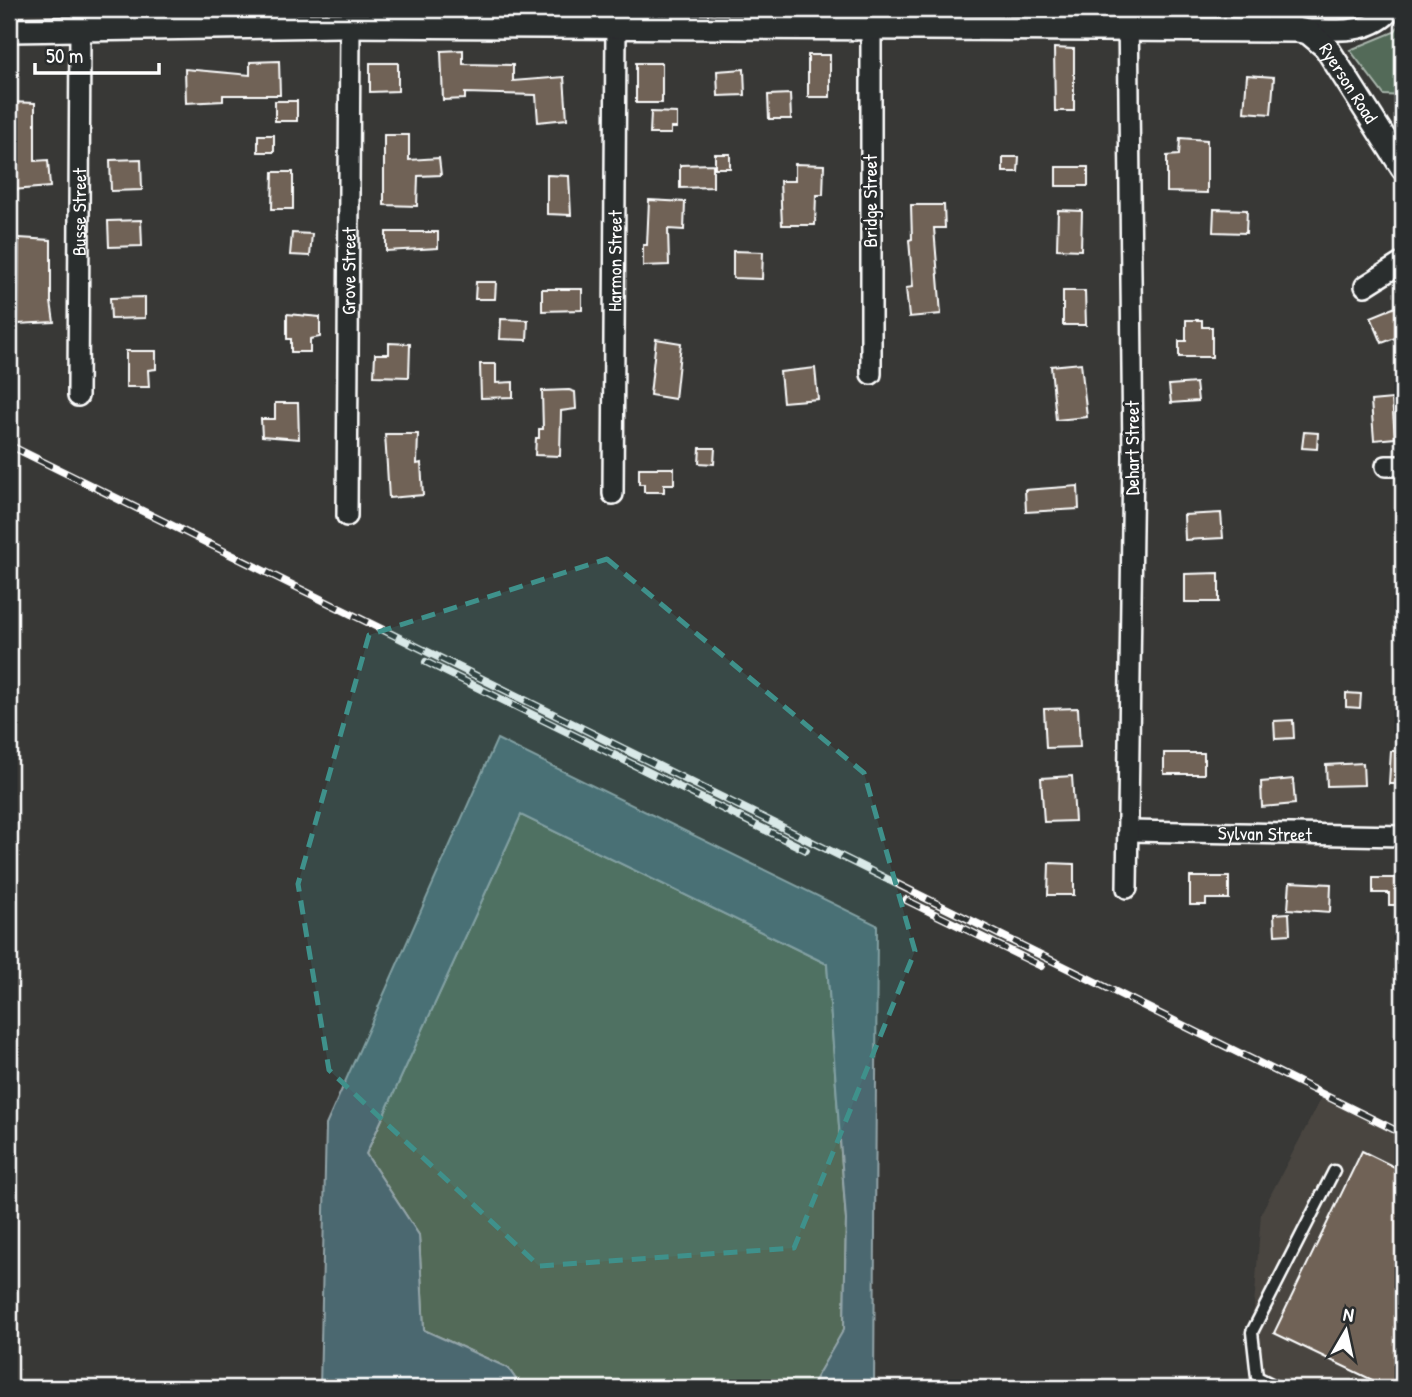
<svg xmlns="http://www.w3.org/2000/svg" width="1412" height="1397" font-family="'Patrick Hand',sans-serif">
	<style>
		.built { fill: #484540 }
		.green { fill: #536b59; stroke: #a9b5ac; stroke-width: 2 }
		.water { fill: #4b686f; stroke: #93a4a9; stroke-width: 2 }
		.building { fill: #6f6256; stroke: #fff; stroke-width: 2 }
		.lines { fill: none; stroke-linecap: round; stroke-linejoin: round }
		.service-casing { stroke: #fff; stroke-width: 15 }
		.minor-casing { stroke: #fff; stroke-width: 24 }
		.tertiary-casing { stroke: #fff; stroke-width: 28 }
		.service { stroke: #2a2d2e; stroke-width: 10 }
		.minor { stroke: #2a2d2e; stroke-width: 19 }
		.tertiary { stroke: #2a2d2e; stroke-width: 23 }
		.rail-casing { stroke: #fff; stroke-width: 8 }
		.rail { stroke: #2a2d2e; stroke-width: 5; stroke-dasharray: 16; stroke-linecap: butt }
		.marked { fill: #3f918b; fill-opacity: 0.2; stroke: #3f918b; stroke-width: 5; stroke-dasharray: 14 9; stroke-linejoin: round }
		.labels { text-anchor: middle; stroke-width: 5; stroke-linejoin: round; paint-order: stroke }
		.street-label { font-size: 19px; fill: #fff; stroke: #2a2d2e }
	</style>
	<rect width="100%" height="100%" fill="#383836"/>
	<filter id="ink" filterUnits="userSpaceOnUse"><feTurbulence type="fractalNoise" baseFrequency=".0143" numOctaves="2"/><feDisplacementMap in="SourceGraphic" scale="14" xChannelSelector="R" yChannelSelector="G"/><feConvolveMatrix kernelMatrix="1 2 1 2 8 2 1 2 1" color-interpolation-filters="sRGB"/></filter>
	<g filter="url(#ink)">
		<!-- built -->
		<path class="built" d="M 1323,1095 L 1403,1134 L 1403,1388 L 1248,1388 L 1261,1213 Z"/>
		<!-- green -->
		<path class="green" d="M 1403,21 L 1403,96 L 1384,95 L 1350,50 L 1394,32 Z
			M 521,815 L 827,964 L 846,1220 L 844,1330 L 810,1388 L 522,1388 L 508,1368 L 424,1330 L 419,1235 L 366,1154 Z"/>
		<!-- water -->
		<path class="water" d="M 497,739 L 877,925 L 874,1388 L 810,1388 L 844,1329 L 846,1220 L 827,964 L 521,815 L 366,1154 L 419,1235 L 424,1330 L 508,1368 L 522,1388 L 320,1388 L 326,1125 Z"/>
		<!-- building -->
		<path class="building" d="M 1054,48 L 1074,49 L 1074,111 L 1055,111 Z
			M 463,50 L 463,64 L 513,65 L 513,81 L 564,77 L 567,119 L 538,122 L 536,95 L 465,93 L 465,99 L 443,100 L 441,51 Z
			M 808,55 L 830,55 L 830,97 L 808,97 Z
			M 279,61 L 280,95 L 223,95 L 223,101 L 186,103 L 185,69 L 250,75 L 250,62 Z
			M 370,63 L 398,63 L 398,91 L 370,92 Z
			M 636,63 L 662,63 L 662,103 L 636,103 Z
			M 744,69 L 745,95 L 718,96 L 717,71 Z
			M 1247,75 L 1274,77 L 1271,114 L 1244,112 Z
			M 790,94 L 791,119 L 769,119 L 768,95 Z
			M 275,101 L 297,101 L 297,121 L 275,121 Z
			M 9,102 L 35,103 L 35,161 L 48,160 L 50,187 L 12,190 Z
			M 651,112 L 677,113 L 677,128 L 671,128 L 671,134 L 650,134 Z
			M 258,135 L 274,135 L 274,152 L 258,152 Z
			M 384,135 L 409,135 L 409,160 L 439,158 L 441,175 L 418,176 L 417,206 L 384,205 Z
			M 1180,138 L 1207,140 L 1207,193 L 1167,192 L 1167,156 L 1179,155 Z
			M 715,154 L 730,154 L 730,168 L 715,168 Z
			M 1003,157 L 1019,157 L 1018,172 L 1003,172 Z
			M 141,159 L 142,190 L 111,191 L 110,160 Z
			M 713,164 L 713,187 L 680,188 L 680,165 Z
			M 795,164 L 824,165 L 823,195 L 816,195 L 815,225 L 782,225 L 780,181 L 795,181 Z
			M 1056,167 L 1088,167 L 1088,186 L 1056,186 Z
			M 273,172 L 293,172 L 293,209 L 272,209 Z
			M 547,175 L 569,176 L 571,215 L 547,214 Z
			M 649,200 L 685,202 L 684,230 L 668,229 L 669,265 L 643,266 L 643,245 L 647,245 Z
			M 911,205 L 944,205 L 945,228 L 934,228 L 941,314 L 909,317 L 906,288 L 913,287 L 909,240 L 912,239 Z
			M 1214,209 L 1247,210 L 1246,233 L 1213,232 Z
			M 1058,210 L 1082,211 L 1081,250 L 1057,249 Z
			M 141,220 L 142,246 L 109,247 L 108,221 Z
			M 386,232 L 438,232 L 438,248 L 386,251 Z
			M 292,233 L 312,234 L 310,256 L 290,255 Z
			M 19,238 L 51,240 L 51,302 L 54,322 L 18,324 Z
			M 733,251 L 763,252 L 762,279 L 733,278 Z
			M 476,282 L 496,282 L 495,299 L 475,299 Z
			M 542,289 L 582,289 L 582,310 L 542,311 Z
			M 1063,291 L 1085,291 L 1086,325 L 1063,325 Z
			M 145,297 L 145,318 L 111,319 L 110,298 Z
			M 1403,304 L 1403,335 L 1382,343 L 1371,317 Z
			M 287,314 L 320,317 L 320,337 L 310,339 L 310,352 L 291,352 L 291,339 L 287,339 Z
			M 501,319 L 528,320 L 527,340 L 500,339 Z
			M 1186,320 L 1202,320 L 1202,327 L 1212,327 L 1212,357 L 1179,357 L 1179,341 L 1186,341 Z
			M 656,339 L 681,343 L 675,399 L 650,395 Z
			M 389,343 L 410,344 L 409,377 L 374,376 L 375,354 L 389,354 Z
			M 126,351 L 156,351 L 156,369 L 148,370 L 149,387 L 126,387 Z
			M 1081,363 L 1087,417 L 1056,420 L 1051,366 Z
			M 480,364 L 496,364 L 496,383 L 513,382 L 513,397 L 481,398 Z
			M 815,368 L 818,399 L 783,402 L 780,372 Z
			M 1196,383 L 1198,401 L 1171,403 L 1169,385 Z
			M 569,390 L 575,392 L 576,409 L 561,411 L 560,456 L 535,455 L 536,438 L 539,438 L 539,429 L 543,429 L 542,391 Z
			M 1392,399 L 1395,438 L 1374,440 L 1371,401 Z
			M 275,403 L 298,403 L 299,439 L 262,436 L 261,419 L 275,419 Z
			M 1304,432 L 1318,433 L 1317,449 L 1302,448 Z
			M 385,434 L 418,434 L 417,464 L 421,463 L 423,495 L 389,498 Z
			M 700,448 L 715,448 L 714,464 L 699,463 Z
			M 639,468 L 674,468 L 674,484 L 664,484 L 664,492 L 644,492 L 644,484 L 639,484 Z
			M 1078,486 L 1079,509 L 1026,512 L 1025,490 Z
			M 1221,513 L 1223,538 L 1185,540 L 1184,515 Z
			M 1219,573 L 1219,602 L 1185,602 L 1185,574 Z
			M 1346,693 L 1361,694 L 1360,708 L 1346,707 Z
			M 1078,708 L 1080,747 L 1046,748 L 1044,709 Z
			M 1293,720 L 1294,738 L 1275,739 L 1274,721 Z
			M 1391,751 L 1403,751 L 1403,784 L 1389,784 Z
			M 1164,753 L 1204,753 L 1204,774 L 1164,774 Z
			M 1363,763 L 1364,785 L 1327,786 L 1326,765 Z
			M 1072,776 L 1075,821 L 1044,822 L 1041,778 Z
			M 1293,779 L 1295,804 L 1262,807 L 1261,782 Z
			M 1049,863 L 1074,864 L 1074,895 L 1048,895 Z
			M 1190,877 L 1229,877 L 1229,899 L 1206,899 L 1206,905 L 1190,905 Z
			M 1373,878 L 1403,878 L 1403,905 L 1389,905 L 1389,893 L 1373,893 Z
			M 1290,882 L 1331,884 L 1330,912 L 1288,909 Z
			M 1289,913 L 1290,934 L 1275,935 L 1274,914 Z
			M 1362,1151 L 1403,1171 L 1403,1388 L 1389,1388 L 1274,1333 Z"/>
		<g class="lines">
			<defs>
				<path id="service" d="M 1279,1388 L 1257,1377 L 1252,1332 L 1334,1171"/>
				<g id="minor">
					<path d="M 605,9 L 607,28"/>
					<path d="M 1299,30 C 1331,29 1370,37 1392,9"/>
					<path d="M 1365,286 L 1403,262"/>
					<path d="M 871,374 L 871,29"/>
					<path id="s1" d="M 78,396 L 80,29"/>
					<path d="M 1386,466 L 1403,466"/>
					<path id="s2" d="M 613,494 L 616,28"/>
					<path id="s3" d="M 347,516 L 350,26"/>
					<path id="s4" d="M 1129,831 L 1403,836"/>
					<path d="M 1127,888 L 1133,456 L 1128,9"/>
				</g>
				<g id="tertiary">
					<path id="s5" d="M 9,30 L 340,25 L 1297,30 L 1308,32 L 1326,47 L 1403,168"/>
				</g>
			</defs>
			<!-- service casing -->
			<use href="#service" class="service-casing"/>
			<!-- minor casing -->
			<use href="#minor" class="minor-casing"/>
			<!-- tertiary casing -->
			<use href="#tertiary" class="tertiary-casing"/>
			<!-- service -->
			<use href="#service" class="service"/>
			<!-- minor -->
			<use href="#minor" class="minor"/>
			<!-- tertiary -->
			<use href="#tertiary" class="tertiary"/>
			<defs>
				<path id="rail" d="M 9,445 L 1403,1134
					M 426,662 L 806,850
					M 906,900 L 1041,966"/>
			</defs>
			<!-- rail casing -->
			<use href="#rail" class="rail-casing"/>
			<!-- rail -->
			<use href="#rail" class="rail"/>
		</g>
	</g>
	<!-- marked area -->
	<path class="marked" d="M 607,559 L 864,773 L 915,951 L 794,1248 L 539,1266 L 329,1070 L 298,884 L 369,635 Z"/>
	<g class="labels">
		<!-- street labels -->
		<g class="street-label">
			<text dy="7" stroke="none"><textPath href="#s5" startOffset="1365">Ryerson Road</textPath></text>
			<text transform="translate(870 201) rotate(-90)" y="7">Bridge Street</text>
			<text dy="7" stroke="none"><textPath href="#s1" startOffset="184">Busse Street</textPath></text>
			<text dy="7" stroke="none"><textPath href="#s2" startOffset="233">Harmon Street</textPath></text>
			<text dy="7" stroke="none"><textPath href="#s3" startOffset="245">Grove Street</textPath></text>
			<text transform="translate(1132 448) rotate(-90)" y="7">Dehart Street</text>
			<text dy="7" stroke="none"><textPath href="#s4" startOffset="136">Sylvan Street</textPath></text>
		</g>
	</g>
	<!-- margin -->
	<rect width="1412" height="1397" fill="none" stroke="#2a2d2e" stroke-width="35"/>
	<rect x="18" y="18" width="1377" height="1362" fill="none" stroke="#fff" stroke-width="2.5" filter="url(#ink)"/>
	<!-- north arrow -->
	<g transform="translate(1346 1331) rotate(9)" stroke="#2a2d2e" stroke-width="5" paint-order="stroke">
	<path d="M0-5L12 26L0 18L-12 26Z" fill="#ffffff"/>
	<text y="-10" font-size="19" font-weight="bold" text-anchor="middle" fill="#ffffff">N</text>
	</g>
	<!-- scale -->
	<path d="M35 63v10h124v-10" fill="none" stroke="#ffffff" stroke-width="3.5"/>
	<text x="46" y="63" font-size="21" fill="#ffffff" stroke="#2a2d2e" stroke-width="5" paint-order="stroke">50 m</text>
</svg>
